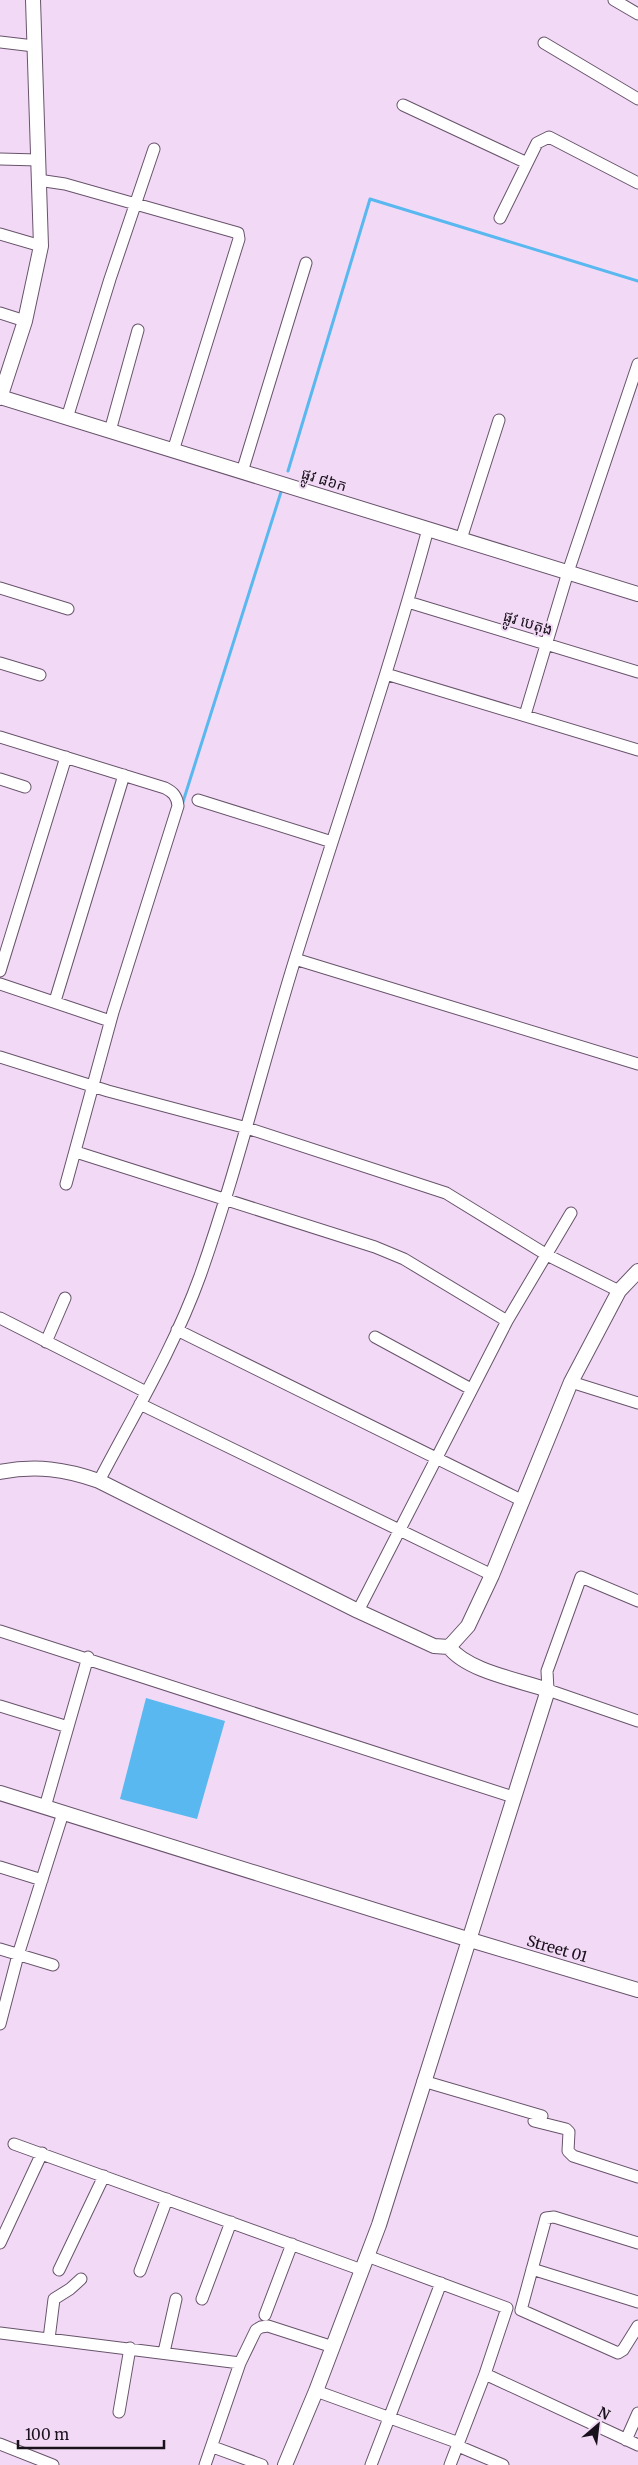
<svg xmlns="http://www.w3.org/2000/svg" width="638" height="2465" font-family="Merriweather,'Noto Sans Khmer',serif">
	<style>
		.water { fill: #59b8ef }
		.lines { fill: none; stroke-linecap: round; stroke-linejoin: round }
		.stream { stroke: #59b8ef; stroke-width: 3 }
		.minor-casing { stroke: #68536b; stroke-width: 13 }
		.tertiary-casing { stroke: #68536b; stroke-width: 16 }
		.minor { stroke: #fff; stroke-width: 11 }
		.tertiary { stroke: #fff; stroke-width: 14 }
		.labels { text-anchor: middle; stroke-width: 4; stroke-linejoin: round; paint-order: stroke }
		.street-label { font-size: 15px; fill: #19111b; stroke: #f2daf6 }
	</style>
	<rect width="100%" height="100%" fill="#f2daf6"/>
	<!-- water -->
	<path class="water" d="M 146,1698 L 225,1721 L 197,1819 L 120,1799 Z"/>
	<g class="lines">
		<!-- stream -->
		<path class="stream" d="M 288,471 L 370,199 L 638,281
			M 182,805 L 281,492"/>
		<defs>
			<path id="minor" d="M 614,0 L 638,14
				M 0,42 L 34,46
				M 544,43 L 638,99
				M 403,105 L 527,163
				M 0,159 L 38,160
				M 38,180 L 65,184 L 238,233 L 239,239 L 173,451
				M 500,218 L 537,143 L 549,137 L 638,183
				M 0,234 L 41,246
				M 0,313 L 25,321
				M 67,418 L 110,279 L 154,149
				M 110,431 L 138,330
				M 242,472 L 306,263
				M 461,539 L 499,420
				M 0,588 L 68,609
				M 408,602 L 638,672
				M 0,663 L 40,675
				M 386,674 L 638,750
				M 525,715 L 568,572 L 638,364
				M 0,737 L 165,788 C 173,792 177,796 178,806 L 113,1012 L 66,1184
				M 0,779 L 25,787
				M 198,800 L 332,842
				M 295,959 L 638,1064
				M 0,971 L 66,757
				M 0,984 L 110,1021
				M 55,1001 L 124,775
				M 0,1057 L 108,1091 L 247,1128 L 446,1193 L 547,1255 L 619,1291
				M 76,1152 L 375,1247 L 404,1259 L 507,1321
				M 0,1318 L 146,1392
				M 177,1330 L 521,1500
				M 375,1337 L 471,1389
				M 46,1342 L 65,1298
				M 571,1382 L 638,1403
				M 140,1404 L 492,1575
				M 99,1481 C 134,1414 174,1348 200,1276 C 237,1171 263,1062 296,956 C 340,814 389,673 428,529
				M 638,1601 L 581,1577 L 547,1671 L 548,1690 L 638,1721
				M 358,1611 L 507,1321 L 571,1213
				M 0,1631 L 513,1797
				M 0,1706 L 68,1727
				M 45,1807 L 88,1657
				M 0,1867 L 42,1880
				M 0,1949 L 53,1965
				M 0,2024 L 18,1955 L 63,1813
				M 423,2081 L 542,2116
				M 534,2121 L 566,2129 L 569,2132 L 568,2151 L 573,2156 L 638,2177
				M 14,2144 L 362,2270
				M 0,2243 L 42,2153
				M 638,2243 L 554,2217 L 546,2218 L 521,2310 L 618,2353 L 623,2350 L 638,2326
				M 367,2256 L 507,2308 L 485,2374 L 450,2465
				M 532,2269 L 638,2302
				M 59,2270 L 104,2176
				M 140,2271 L 167,2199
				M 202,2299 L 231,2222
				M 265,2315 L 292,2244
				M 0,2333 L 240,2363
				M 49,2339 L 54,2299 L 70,2289 L 81,2279
				M 164,2352 L 176,2299
				M 485,2374 L 638,2445
				M 316,2391 L 459,2443
				M 119,2412 L 130,2348
				M 626,2440 L 638,2413
				M 0,2444 L 53,2465
				M 458,2446 L 503,2465
				M 213,2447 L 262,2465
				M 205,2465 L 240,2363 L 256,2330 L 261,2327 L 268,2326 L 333,2347
				M 371,2465 L 441,2283"/>
			<path id="tertiary" d="M 0,397 L 638,594
				M 0,398 L 25,321 L 41,246 L 33,0
				M 0,1472 C 36,1465 65,1469 99,1481 L 358,1611 L 434,1646 L 449,1647 L 468,1626 L 492,1575 L 571,1382 L 619,1291 L 638,1271
				M 0,1793 L 467,1939 L 638,1990
				M 285,2465 L 316,2391 L 379,2225 L 548,1690 C 519,1680 467,1671 449,1647"/>
		</defs>
		<!-- minor casing -->
		<use href="#minor" class="minor-casing"/>
		<!-- tertiary casing -->
		<use href="#tertiary" class="tertiary-casing"/>
		<!-- minor -->
		<use href="#minor" class="minor"/>
		<!-- tertiary -->
		<use href="#tertiary" class="tertiary"/>
	</g>
	<g class="labels">
		<!-- street labels -->
		<g class="street-label">
			<text transform="translate(324 480) rotate(17)" y="5">ផ្លូវ ៨៦ក</text>
			<text transform="translate(528 623) rotate(17)" y="5">ផ្លូវ បេតុង</text>
			<text transform="translate(557 1949) rotate(16)" y="5">Street 01</text>
		</g>
	</g>
	<!-- north arrow -->
	<g transform="translate(598 2425) rotate(28)" stroke="#f2daf6" stroke-width="4" paint-order="stroke">
	<path d="M0-4L9 19L0 12L-9 19Z" fill="#19111b"/>
	<text y="-8" font-size="14" font-weight="bold" text-anchor="middle" fill="#19111b">N</text>
	</g>
	<!-- scale -->
	<path d="M18 2440v8h146v-8" fill="none" stroke="#19111b" stroke-width="2.5"/>
	<text x="25" y="2440" font-size="15" fill="#19111b" stroke="#f2daf6" stroke-width="4" paint-order="stroke">100 m</text>
</svg>
